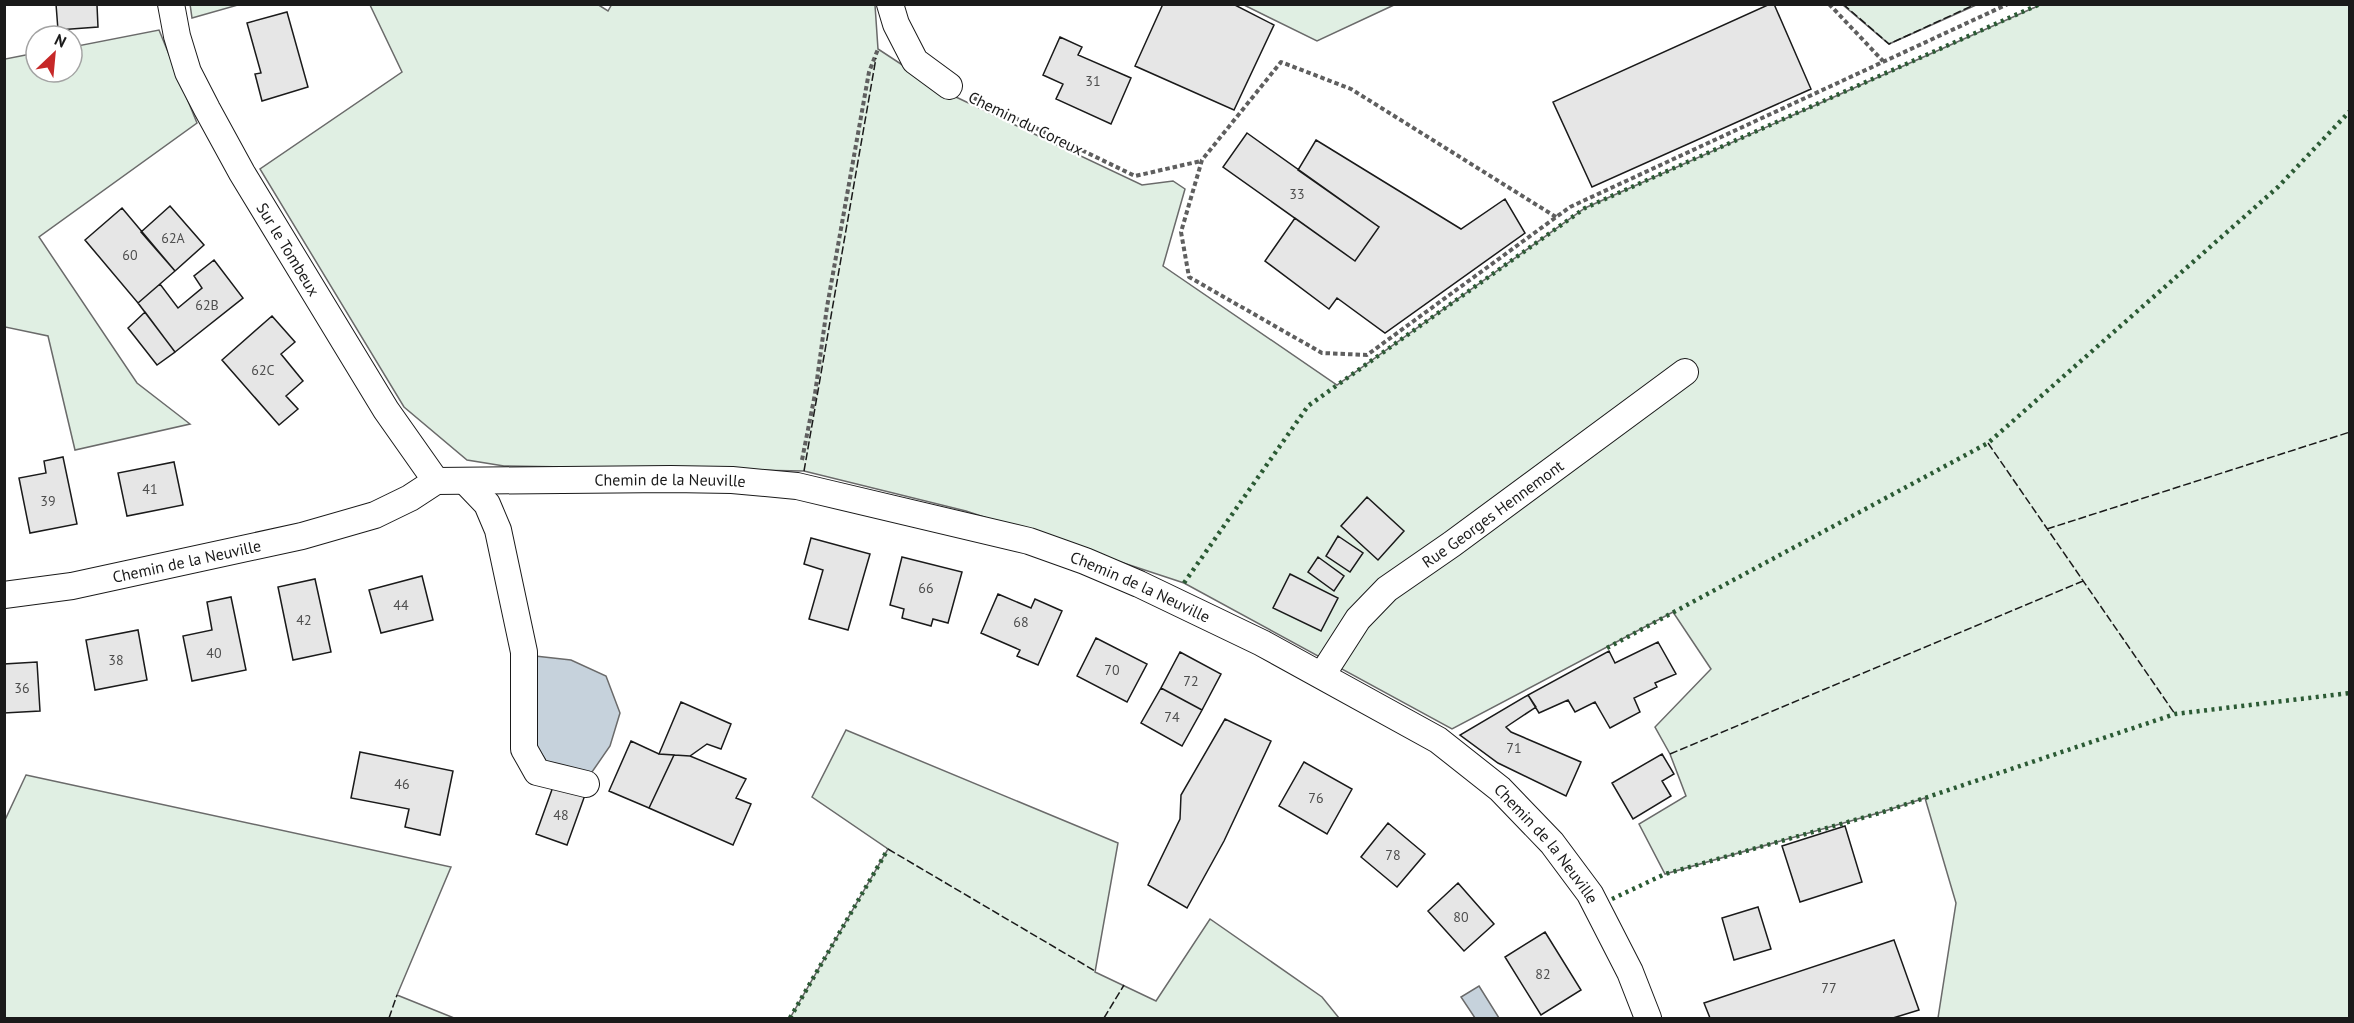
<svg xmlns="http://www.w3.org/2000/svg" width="2354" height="1023" font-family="'PT Sans',sans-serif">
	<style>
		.green { fill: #e0efe3; stroke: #6a6a6a; stroke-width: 1.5 }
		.water { fill: #c6d2dc; stroke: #6a6a6a; stroke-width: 1.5 }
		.building { fill: #e6e6e6; stroke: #1a1a1a; stroke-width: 1.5 }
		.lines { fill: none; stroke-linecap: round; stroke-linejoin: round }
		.street-casing { stroke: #1a1a1a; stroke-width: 28 }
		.path { stroke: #5f5f5f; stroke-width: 4; stroke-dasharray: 4.5 3; stroke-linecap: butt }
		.street { stroke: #fff; stroke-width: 26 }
		.hedge { stroke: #2b5a34; stroke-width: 4.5; stroke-dasharray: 3 4.5; stroke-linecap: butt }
		.fence { stroke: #1a1a1a; stroke-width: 1.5; stroke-dasharray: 8 3; stroke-linecap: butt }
		.labels { text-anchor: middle; stroke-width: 4.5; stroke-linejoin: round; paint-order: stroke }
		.number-label { font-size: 14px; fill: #4d4d4d }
		.street-label { font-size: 16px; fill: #1a1a1a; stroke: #fff }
	</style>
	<rect width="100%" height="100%" fill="#fff"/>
	<!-- green -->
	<path class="green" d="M 190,4 L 238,4 L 238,5 L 192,18 Z
		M 597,4 L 608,11 L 612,4 L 875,5 L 878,49 L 939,89 L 1142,185 L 1173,181 L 1185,189 L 1163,266 L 1337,385 L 1585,208 L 2040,5 L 2349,5 L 2349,1018 L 1938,1018 L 1956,903 L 1925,798 L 1882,812 L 1665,874 L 1639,824 L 1686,796 L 1670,754 L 1655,727 L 1711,669 L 1673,612 L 1452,729 L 1184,583 L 966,511 L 804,471 L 504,466 L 467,460 L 404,407 L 260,169 L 402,72 L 370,5 Z
		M 1244,5 L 1394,5 L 1317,41 Z
		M 1843,5 L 1976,5 L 1889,44 Z
		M 159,30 L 197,123 L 39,237 L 137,383 L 190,424 L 75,450 L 48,336 L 5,327 L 5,59 L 36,53 L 36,72 L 72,72 L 72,47 Z
		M 846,730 L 1118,843 L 1095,972 L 1156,1001 L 1210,919 L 1322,997 L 1339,1018 L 790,1018 L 888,849 L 812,797 Z
		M 26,775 L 451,867 L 397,995 L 454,1018 L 5,1018 L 5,820 Z"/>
	<!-- water -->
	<path class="water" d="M 535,656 L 571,660 L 606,676 L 620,713 L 610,746 L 592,772 L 571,771 L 548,764 L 536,745 Z
		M 1479,986 L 1499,1018 L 1475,1018 L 1461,997 Z"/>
	<!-- building -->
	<path class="building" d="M 56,4 L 100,4 L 97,5 L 98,27 L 58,30 Z
		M 1163,4 L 1233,4 L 1274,25 L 1234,110 L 1135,66 Z
		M 1770,4 L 1774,4 L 1811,89 L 1592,187 L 1553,102 Z
		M 287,12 L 308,87 L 262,101 L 255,74 L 261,73 L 247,23 Z
		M 1060,37 L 1082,47 L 1078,55 L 1131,78 L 1111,124 L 1056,99 L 1063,84 L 1043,75 Z
		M 1247,133 L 1379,227 L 1355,261 L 1223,167 Z
		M 1316,140 L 1461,229 L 1505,199 L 1525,233 L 1385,333 L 1337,298 L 1329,309 L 1265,261 L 1295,218 L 1355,261 L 1379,227 L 1298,170 Z
		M 170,206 L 204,245 L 175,271 L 141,232 Z
		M 122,208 L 175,271 L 138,303 L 85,240 Z
		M 214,260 L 243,298 L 175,352 L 138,303 L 160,284 L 178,308 L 202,288 L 194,276 Z
		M 145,312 L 175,352 L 157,365 L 128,328 Z
		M 272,316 L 295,342 L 281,354 L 303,381 L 286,396 L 298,409 L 279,425 L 222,360 Z
		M 63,457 L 77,524 L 30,533 L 19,478 L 46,473 L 44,461 Z
		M 174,462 L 183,505 L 127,516 L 118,473 Z
		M 1367,497 L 1404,531 L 1378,560 L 1341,526 Z
		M 1338,536 L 1363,553 L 1350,572 L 1326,556 Z
		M 811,538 L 870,554 L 848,630 L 809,619 L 823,570 L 804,564 Z
		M 902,557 L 962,572 L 948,623 L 933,619 L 931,626 L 902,618 L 904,609 L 890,605 Z
		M 1318,557 L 1344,576 L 1334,591 L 1308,572 Z
		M 1290,574 L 1338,598 L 1321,631 L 1273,608 Z
		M 422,576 L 433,620 L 381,633 L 369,590 Z
		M 315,579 L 331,652 L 293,660 L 278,587 Z
		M 998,594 L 1031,608 L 1035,599 L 1062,611 L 1038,665 L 1017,656 L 1020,650 L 981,633 Z
		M 231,597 L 246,670 L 192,681 L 183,636 L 212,630 L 207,602 Z
		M 138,630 L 147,680 L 95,690 L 86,640 Z
		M 1096,638 L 1147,664 L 1127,702 L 1077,676 Z
		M 1658,642 L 1676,674 L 1655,683 L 1657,687 L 1634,698 L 1640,712 L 1610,728 L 1595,702 L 1575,712 L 1568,700 L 1539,713 L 1528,695 L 1609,651 L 1615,663 Z
		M 1180,652 L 1221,674 L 1202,710 L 1161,688 Z
		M 37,662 L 40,711 L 4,713 L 4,664 Z
		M 1161,688 L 1202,710 L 1182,746 L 1141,723 Z
		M 1528,695 L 1536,707 L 1506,727 L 1511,732 L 1581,762 L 1566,796 L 1498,763 L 1460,735 Z
		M 681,702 L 731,724 L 721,749 L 707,744 L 690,756 L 659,754 Z
		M 1225,719 L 1271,741 L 1224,841 L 1187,908 L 1148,885 L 1180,819 L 1181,795 Z
		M 631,741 L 659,754 L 674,755 L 649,808 L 609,791 Z
		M 360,752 L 453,771 L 440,835 L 405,827 L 409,809 L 351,798 Z
		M 1662,754 L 1674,774 L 1662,781 L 1671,796 L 1633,819 L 1612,783 Z
		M 674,755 L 690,756 L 746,779 L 736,798 L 751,804 L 733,845 L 649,808 Z
		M 1304,762 L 1352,789 L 1327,834 L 1279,806 Z
		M 554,784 L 585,795 L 567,845 L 536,834 Z
		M 1388,823 L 1425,854 L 1397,887 L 1361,857 Z
		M 1845,826 L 1862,882 L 1800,902 L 1782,846 Z
		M 1458,883 L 1494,924 L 1464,951 L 1428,911 Z
		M 1758,907 L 1771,949 L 1734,960 L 1722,918 Z
		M 1545,932 L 1581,990 L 1541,1015 L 1505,957 Z
		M 1894,940 L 1919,1010 L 1893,1018 L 1710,1018 L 1704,1003 Z"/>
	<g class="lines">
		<defs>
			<g id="street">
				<path id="s1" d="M 171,4 L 177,36 L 188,72 L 207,109 L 242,173 L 386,410 L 436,481"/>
				<path d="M 890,4 L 896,24 L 915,61 L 949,86"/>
				<path d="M 465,481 L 487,504 L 498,530 L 524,652 L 524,749 L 537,772 L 586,784"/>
				<path id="s2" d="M 4,595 L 72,586 L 302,536 L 375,515 L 410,498 L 436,481 L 671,479 L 732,480 L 797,486 L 1029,541 L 1085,561 L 1139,584 L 1262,643 L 1438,740 L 1500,789 L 1552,843 L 1590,894 L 1630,972 L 1648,1018"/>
				<path id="s3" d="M 1322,675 L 1358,619 L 1387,589 L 1452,544 L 1685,372"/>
			</g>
		</defs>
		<!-- street casing -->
		<use href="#street" class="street-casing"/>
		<!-- path -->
		<path class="path" d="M 1829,4 L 1883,61
			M 974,98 L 1135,176 L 1201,161
			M 1556,217 L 1351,89 L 1281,62 L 1202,160 L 1181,232 L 1189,277 L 1322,353 L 1367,355 L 1570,207 L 2008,4
			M 802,460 L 815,394 L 827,307 L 869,72 L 878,49"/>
		<!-- street -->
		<use href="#street" class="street"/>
		<!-- hedge -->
		<path class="hedge" d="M 1184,583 L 1308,406 L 1585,208 L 2040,4
			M 1607,648 L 1988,443 L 2278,187 L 2350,111
			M 1612,899 L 1665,874 L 1883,812 L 2175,714 L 2350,693
			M 790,1018 L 888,849"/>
		<!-- fence -->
		<path class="fence" d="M 1843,4 L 1889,44 L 1976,4
			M 1988,443 L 2175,714
			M 804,471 L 876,58
			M 2047,529 L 2350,432
			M 1670,754 L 2083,581
			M 888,849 L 1095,971
			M 389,1018 L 397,995
			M 1104,1018 L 1124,985"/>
	</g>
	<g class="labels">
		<!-- number labels -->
		<g class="number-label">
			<text x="1093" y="86">31</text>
			<text x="1297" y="199">33</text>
			<text x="173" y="243">62A</text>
			<text x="130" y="260">60</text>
			<text x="207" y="310">62B</text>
			<text x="263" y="375">62C</text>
			<text x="150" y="494">41</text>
			<text x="48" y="506">39</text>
			<text x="926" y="593">66</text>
			<text x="401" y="610">44</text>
			<text x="304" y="625">42</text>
			<text x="1021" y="627">68</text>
			<text x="214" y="658">40</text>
			<text x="116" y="665">38</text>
			<text x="1112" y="675">70</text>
			<text x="1191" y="686">72</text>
			<text x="22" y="693">36</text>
			<text x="1172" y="722">74</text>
			<text x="1514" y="753">71</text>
			<text x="402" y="789">46</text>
			<text x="1316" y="803">76</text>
			<text x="561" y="820">48</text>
			<text x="1393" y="860">78</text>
			<text x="1461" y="922">80</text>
			<text x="1543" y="979">82</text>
			<text x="1829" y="993">77</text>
		</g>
		<!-- street labels -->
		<g class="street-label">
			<text transform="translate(1026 123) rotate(26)" y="6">Chemin du Coreux</text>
			<text dy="6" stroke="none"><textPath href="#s1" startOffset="274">Sur le Tombeux</textPath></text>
			<text dy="6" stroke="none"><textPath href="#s2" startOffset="684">Chemin de la Neuville</textPath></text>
			<text dy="6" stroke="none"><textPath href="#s3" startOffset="238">Rue Georges Hennemont</textPath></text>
			<text dy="6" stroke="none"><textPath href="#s2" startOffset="186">Chemin de la Neuville</textPath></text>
			<text dy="6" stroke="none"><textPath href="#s2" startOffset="1170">Chemin de la Neuville</textPath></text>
			<text dy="6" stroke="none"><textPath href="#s2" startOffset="1656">Chemin de la Neuville</textPath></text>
		</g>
	</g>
	<!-- border -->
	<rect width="2354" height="1023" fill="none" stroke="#1a1a1a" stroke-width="12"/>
	<!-- north arrow -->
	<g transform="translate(54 54) rotate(26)"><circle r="28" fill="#ffffff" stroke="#a3a3a3" stroke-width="1.5"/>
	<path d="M0-4.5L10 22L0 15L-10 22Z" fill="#c62828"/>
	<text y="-9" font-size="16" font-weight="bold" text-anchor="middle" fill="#1a1a1a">N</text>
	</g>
</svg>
